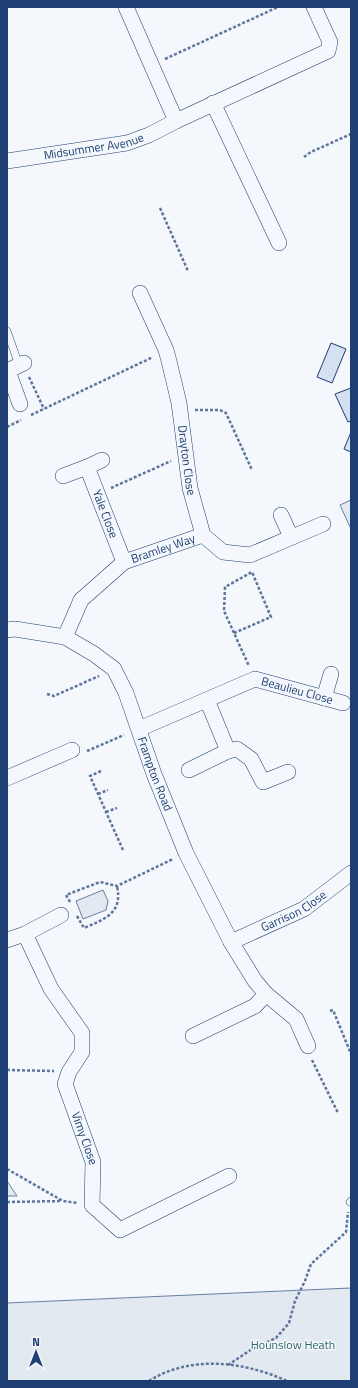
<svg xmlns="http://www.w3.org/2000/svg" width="358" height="1388" font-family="'Titillium Web',sans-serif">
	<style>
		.green { fill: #e3e9f0; stroke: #687fa3 }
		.building { fill: #d5e0f0; stroke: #1d3f73 }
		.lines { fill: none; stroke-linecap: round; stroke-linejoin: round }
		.service-casing { stroke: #1d3f73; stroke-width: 8 }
		.minor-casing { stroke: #1d3f73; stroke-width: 16 }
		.path { stroke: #5e769c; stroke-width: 2.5; stroke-dasharray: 3 2; stroke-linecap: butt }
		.service { stroke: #f4f7fb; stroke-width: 7 }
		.minor { stroke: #f4f7fb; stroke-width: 15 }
		.labels { text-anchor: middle; stroke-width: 3; stroke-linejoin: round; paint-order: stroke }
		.street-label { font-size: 12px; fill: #1d3f73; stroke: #f4f7fb }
		.park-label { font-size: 12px; fill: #2c6c60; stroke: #f4f7fb }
	</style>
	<rect width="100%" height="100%" fill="#f4f7fb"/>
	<!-- green -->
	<path class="green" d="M 351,500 L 351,529 L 340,505 Z
		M 103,890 L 108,901 L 106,910 L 83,919 L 76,901 Z
		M 7,1181 L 17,1196 L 7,1196 Z
		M 351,1288 L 351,1381 L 7,1381 L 7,1303 Z"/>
	<!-- building -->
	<path class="building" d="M 331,343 L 346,349 L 332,383 L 317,377 Z
		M 351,388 L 351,421 L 348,422 L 335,394 Z
		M 351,432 L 351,452 L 344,449 Z"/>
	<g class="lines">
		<defs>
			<path id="service" d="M 7,331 L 19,365
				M 350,1202 L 351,1201"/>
			<g id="minor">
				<path d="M 126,7 L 176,121 L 328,51 L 330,42 L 314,7"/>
				<path d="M 213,103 L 279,243"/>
				<path id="s1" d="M 7,161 L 127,143 L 149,135 L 176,121"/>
				<path id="s2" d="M 140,293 L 166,350 L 169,361 L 179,403 L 190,488 L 203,535 L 223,552 L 250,555 L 323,524"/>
				<path d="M 7,371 L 24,363"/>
				<path d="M 8,371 L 20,404"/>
				<path d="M 87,467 L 102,460"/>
				<path id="s3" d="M 63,476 L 87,467 L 124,562"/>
				<path d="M 281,515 L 291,537"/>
				<path id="s4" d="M 7,630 L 15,629 L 65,637 L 94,654 L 114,669 L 126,693 L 154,774 L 186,853 L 231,942 L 255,981 L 266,994 L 296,1019 L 308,1046"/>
				<path id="s5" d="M 65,637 L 81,600 L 124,562 L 203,535"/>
				<path d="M 324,698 L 331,674"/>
				<path d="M 207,700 L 228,751"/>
				<path id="s6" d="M 139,729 L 255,679 L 343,703"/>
				<path d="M 189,770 L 228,751 L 237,749 L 251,759 L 263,782 L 288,772"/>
				<path d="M 7,778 L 72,750"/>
				<path id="s7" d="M 25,934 L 51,989 L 82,1033 L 82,1052 L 69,1072 L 65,1084 L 93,1162 L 92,1205 L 120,1230 L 229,1176"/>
				<path d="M 7,940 L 25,934 L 61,915"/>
				<path id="s8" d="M 231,942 L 304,909 L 351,873"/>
				<path d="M 193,1036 L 255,1006 L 266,994"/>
			</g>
		</defs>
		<!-- service casing -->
		<use href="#service" class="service-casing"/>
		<!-- minor casing -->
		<use href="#minor" class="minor-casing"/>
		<!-- path -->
		<path class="path" d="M 165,59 L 278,7
			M 304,157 L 311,152 L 351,134
			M 160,208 L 188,271
			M 29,377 L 44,409
			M 195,410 L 220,410 L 226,413 L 252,470
			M 31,415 L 153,357
			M 7,427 L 21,420
			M 111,488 L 171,461
			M 234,633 L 271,617 L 252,572 L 225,587 L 224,611 L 249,666
			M 47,694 L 54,696 L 99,676
			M 87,751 L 124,735
			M 101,771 L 90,776 L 123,850
			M 98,794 L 108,790
			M 106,812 L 117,808
			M 70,902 L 66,895 L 100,882 L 117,886 L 173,859
			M 77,916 L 84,928 C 105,919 123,913 117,886
			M 330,1011 L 333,1010 L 351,1054
			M 312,1060 L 338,1113
			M 7,1070 L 54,1071
			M 7,1169 L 63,1201 L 78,1203
			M 7,1202 L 62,1201
			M 228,1365 L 252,1349 L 276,1338 L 289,1323 L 295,1301 L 305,1281 L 311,1264 L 346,1232 L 348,1212
			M 149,1381 C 190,1355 243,1361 287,1381"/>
		<!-- service -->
		<use href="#service" class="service"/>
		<!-- minor -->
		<use href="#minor" class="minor"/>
	</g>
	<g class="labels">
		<!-- street labels -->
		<g class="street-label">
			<text dy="4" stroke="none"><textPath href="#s1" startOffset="88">Midsummer Avenue</textPath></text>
			<text dy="4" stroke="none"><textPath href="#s2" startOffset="175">Drayton Close</textPath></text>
			<text dy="4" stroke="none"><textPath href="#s3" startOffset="76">Yale Close</textPath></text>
			<text dy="4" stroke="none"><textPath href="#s5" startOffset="139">Bramley Way</textPath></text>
			<text dy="4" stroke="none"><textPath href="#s6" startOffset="170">Beaulieu Close</textPath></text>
			<text dy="4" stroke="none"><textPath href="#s4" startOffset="230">Frampton Road</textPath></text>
			<text dy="4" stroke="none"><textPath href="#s8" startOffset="70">Garrison Close</textPath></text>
			<text dy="4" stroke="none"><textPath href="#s7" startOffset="228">Vimy Close</textPath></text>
		</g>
		<!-- park labels -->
		<g class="park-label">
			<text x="293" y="1349">Hounslow Heath</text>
		</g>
	</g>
	<!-- border -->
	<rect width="358" height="1388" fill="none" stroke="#1d3f73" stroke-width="16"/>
	<!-- north arrow -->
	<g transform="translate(36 1352)" stroke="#f4f7fb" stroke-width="3" paint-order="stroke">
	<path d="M0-3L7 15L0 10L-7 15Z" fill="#1d3f73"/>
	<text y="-6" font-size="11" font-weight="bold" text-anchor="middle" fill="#1d3f73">N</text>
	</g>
</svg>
